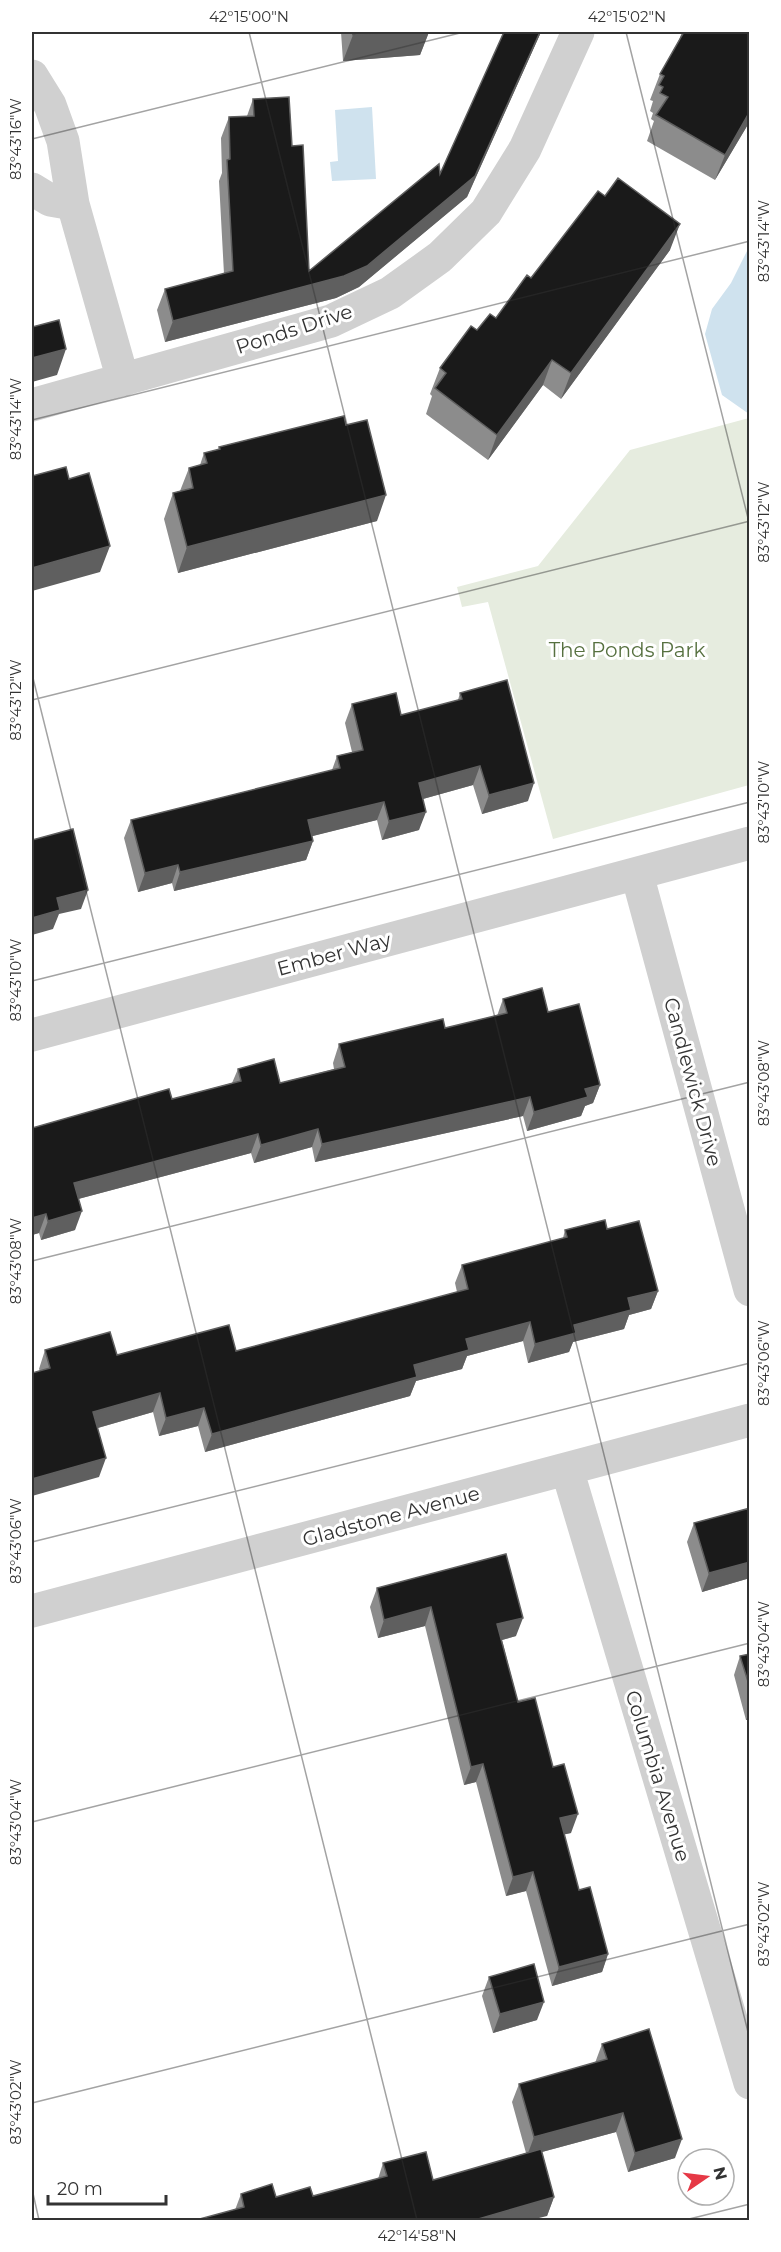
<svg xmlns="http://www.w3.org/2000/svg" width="781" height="2252" font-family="Montserrat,sans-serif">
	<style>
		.green { fill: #e6ecdf }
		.water { fill: #cfe2ee }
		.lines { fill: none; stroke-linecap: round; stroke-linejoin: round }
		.minor { stroke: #d0d0d0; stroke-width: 33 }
		.wall { fill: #8c8c8c }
		.shaded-wall { fill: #5f5f5f }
		.building { fill: #1a1a1a; stroke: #5f5f5f; stroke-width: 1.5 }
		.ticks { fill: none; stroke: #333; stroke-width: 1.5; stroke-opacity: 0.45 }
		.labels { text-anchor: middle; stroke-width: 6; stroke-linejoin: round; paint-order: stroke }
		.street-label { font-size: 20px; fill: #333; stroke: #fff }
		.park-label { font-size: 20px; fill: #56703f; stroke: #fff }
		.neatline { fill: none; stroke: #333; stroke-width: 2 }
		.ticks-label { font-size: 15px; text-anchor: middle; fill: #333 }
	</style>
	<rect width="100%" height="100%" fill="#fff"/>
	<!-- green -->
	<path class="green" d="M 749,418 L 749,785 L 553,839 L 488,602 L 462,607 L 457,587 L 538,566 L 630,450 Z"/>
	<!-- water -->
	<path class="water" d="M 372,107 L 376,179 L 332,181 L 330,162 L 338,161 L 335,110 Z
		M 749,247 L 750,414 L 749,414 L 722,395 L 705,334 L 712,309 L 731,283 Z"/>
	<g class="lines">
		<!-- minor -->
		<path class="minor" d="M 32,76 L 50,105 L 63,141 L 73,204 L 123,380
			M 32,189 L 50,200 L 73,204
			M 32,405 L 331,321 L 390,293 L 440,257 L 486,212 L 525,149 L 578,32
			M 637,874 L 750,1290
			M 32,1035 L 750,843
			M 567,1469 L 750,2083
			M 32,1611 L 750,1420"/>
	</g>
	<!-- wall -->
	<path class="wall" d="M 341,32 L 429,32 L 420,55 L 343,61 Z
		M 504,32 L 541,32 L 467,197 L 359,287 L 336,298 L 165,342 L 157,310 L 165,289 L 224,274 L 219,181 L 222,173 L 221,138 L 229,117 L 247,116 L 253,99 L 292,146 L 309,271 L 440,174 Z
		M 682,32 L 750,32 L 750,121 L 715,180 L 647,141 L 654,121 L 651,119 L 653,113 L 650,111 L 653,101 L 650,100 L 660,74 L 679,40 Z
		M 670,250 L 561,399 L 543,385 L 488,460 L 426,414 L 432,396 L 430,394 L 440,368 L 477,330 L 496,318 L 531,278 Z
		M 346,425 L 377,521 L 178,573 L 164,519 L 173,493 L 180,491 L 189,468 L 200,465 L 204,453 L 218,450 L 219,447 Z
		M 460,693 L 528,801 L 482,814 L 473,785 L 423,799 L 419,830 L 382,840 L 377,820 L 312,836 L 313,841 L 306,860 L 174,891 L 172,883 L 138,892 L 124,838 L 131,820 L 332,770 L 337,756 L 352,752 L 345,723 L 352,704 L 401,715 L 458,700 Z
		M 503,999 L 548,1012 L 600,1085 L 593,1103 L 585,1106 L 581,1116 L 527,1131 L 523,1116 L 315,1162 L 312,1147 L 254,1163 L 251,1153 L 78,1199 L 75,1230 L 41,1240 L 39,1233 L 32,1235 L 32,1128 L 172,1099 L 232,1083 L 238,1069 L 280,1083 L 334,1069 L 333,1063 L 339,1044 L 445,1028 L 497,1016 Z
		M 607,1229 L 658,1291 L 651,1309 L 629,1315 L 624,1329 L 573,1342 L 569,1352 L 528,1363 L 523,1341 L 467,1356 L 462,1369 L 416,1381 L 410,1396 L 205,1452 L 198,1426 L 159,1436 L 153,1412 L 98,1428 L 99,1477 L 39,1369 L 45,1350 L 117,1355 L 236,1351 L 457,1292 L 455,1283 L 462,1265 L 563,1238 L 565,1230 Z
		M 750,1508 L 750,1578 L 702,1592 L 687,1542 L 694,1523 Z
		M 377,1588 L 516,1636 L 502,1640 L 518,1702 L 571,1833 L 564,1834 L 579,1890 L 608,1954 L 602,1972 L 552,1986 L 526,1891 L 506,1896 L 476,1782 L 464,1785 L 425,1626 L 378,1638 L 370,1607 Z
		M 750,1654 L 750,1719 L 746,1720 L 734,1675 L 740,1656 Z
		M 489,1977 L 537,2020 L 493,2033 L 482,1996 Z
		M 602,2044 L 675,2158 L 628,2172 L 616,2132 L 542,2152 L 554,2197 L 547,2216 L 235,2210 L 241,2194 L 276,2197 L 313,2196 L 378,2179 L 383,2163 L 433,2180 L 526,2153 L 512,2102 L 519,2084 L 595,2063 Z"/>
	<!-- shaded-wall -->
	<path class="shaded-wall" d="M 397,32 L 429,32 L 420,55 L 343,61 L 353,35 Z
		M 540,32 L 541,32 L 467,197 L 359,287 L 336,298 L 165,342 L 173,321 L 344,276 L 475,176 Z
		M 750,111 L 750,121 L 715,180 L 725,155 Z
		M 680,224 L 670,250 L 561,399 L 571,373 Z
		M 66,349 L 57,375 L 32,382 L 32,358 Z
		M 552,360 L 543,385 L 488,460 L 497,435 Z
		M 386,495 L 377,521 L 178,573 L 187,547 Z
		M 110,546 L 100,572 L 32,591 L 32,568 Z
		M 480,766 L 473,785 L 412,802 L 419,783 Z
		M 534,783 L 528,801 L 482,814 L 489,795 Z
		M 384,802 L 377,820 L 301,839 L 308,820 Z
		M 426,812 L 419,830 L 382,840 L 389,821 Z
		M 313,841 L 306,860 L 174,891 L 180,872 Z
		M 178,865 L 172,883 L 138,892 L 145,873 Z
		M 88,890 L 81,909 L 59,914 L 53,929 L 32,935 L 32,918 L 57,898 Z
		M 600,1085 L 593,1103 L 585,1106 L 581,1116 L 527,1131 L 534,1112 L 585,1089 Z
		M 530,1097 L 523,1116 L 315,1162 L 322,1144 Z
		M 318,1129 L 312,1147 L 254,1163 L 261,1145 Z
		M 258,1134 L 251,1153 L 67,1202 L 74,1183 Z
		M 82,1211 L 75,1230 L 41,1240 L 48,1221 Z
		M 46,1214 L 39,1233 L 32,1235 L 32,1218 Z
		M 658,1291 L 651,1309 L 629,1315 L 624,1329 L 573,1342 L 569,1352 L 528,1363 L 535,1344 L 628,1298 Z
		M 530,1322 L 523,1341 L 467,1356 L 462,1369 L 416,1381 L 410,1396 L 205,1452 L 212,1434 L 414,1365 L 466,1339 Z
		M 160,1393 L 153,1412 L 87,1431 L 93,1412 Z
		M 204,1408 L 198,1426 L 159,1436 L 166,1418 Z
		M 106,1458 L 99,1477 L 32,1496 L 32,1479 Z
		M 750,1562 L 750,1578 L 702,1592 L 709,1573 Z
		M 431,1607 L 425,1626 L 378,1638 L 384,1620 Z
		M 523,1618 L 516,1636 L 491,1643 L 497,1624 Z
		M 750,1711 L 750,1719 L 746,1720 Z
		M 483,1764 L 476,1782 L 464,1785 L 471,1767 Z
		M 578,1814 L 571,1833 L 553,1837 L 560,1818 Z
		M 533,1872 L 526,1891 L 506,1896 L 513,1877 Z
		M 608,1954 L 602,1972 L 552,1986 L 559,1967 Z
		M 544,2002 L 537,2020 L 493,2033 L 500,2014 Z
		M 623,2113 L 616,2132 L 527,2156 L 534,2137 Z
		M 682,2139 L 675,2158 L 628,2172 L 635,2153 Z
		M 554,2197 L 547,2216 L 531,2220 L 475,2220 Z"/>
	<!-- building -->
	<path class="building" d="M 352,32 L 397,32 L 353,35 Z
		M 504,32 L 540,32 L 475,176 L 367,266 L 344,276 L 173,321 L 165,289 L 233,271 L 227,160 L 230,159 L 229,117 L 254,116 L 253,99 L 289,97 L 292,146 L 303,145 L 309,271 L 439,164 L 440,174 Z
		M 684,32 L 750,32 L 750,111 L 725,155 L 656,115 L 668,97 L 660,93 L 663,87 L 659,85 L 664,76 L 660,74 Z
		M 618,178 L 680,224 L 571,373 L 552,360 L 497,435 L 435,388 L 446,373 L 440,368 L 471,326 L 477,330 L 490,314 L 496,318 L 527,275 L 531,278 L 598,191 L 605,196 Z
		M 59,320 L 66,349 L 32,358 L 32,327 Z
		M 344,416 L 346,425 L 367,420 L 386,495 L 187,547 L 173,493 L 193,488 L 189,468 L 207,463 L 204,453 L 220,449 L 219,447 Z
		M 66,467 L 69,479 L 89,473 L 110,546 L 32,568 L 32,476 Z
		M 507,680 L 534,783 L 489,795 L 480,766 L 419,783 L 426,812 L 389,821 L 384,802 L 308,820 L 313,841 L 180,872 L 178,865 L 145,873 L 131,820 L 340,768 L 337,756 L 363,750 L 352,704 L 396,693 L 401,715 L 462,699 L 460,693 Z
		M 73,829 L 88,890 L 57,898 L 60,910 L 32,918 L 32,840 Z
		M 542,988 L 548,1012 L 579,1004 L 600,1085 L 585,1089 L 588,1097 L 534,1112 L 530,1097 L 322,1144 L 318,1129 L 261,1145 L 258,1134 L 74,1183 L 82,1211 L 48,1221 L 46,1214 L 32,1218 L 32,1128 L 169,1089 L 172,1099 L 241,1081 L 238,1069 L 274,1059 L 280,1083 L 345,1067 L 339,1044 L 443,1019 L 445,1028 L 507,1013 L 503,999 Z
		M 605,1220 L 607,1229 L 639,1221 L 658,1291 L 628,1298 L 631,1310 L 574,1325 L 576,1333 L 535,1344 L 530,1322 L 466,1339 L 469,1350 L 414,1365 L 417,1377 L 212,1434 L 204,1408 L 166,1418 L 160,1393 L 93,1412 L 106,1458 L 32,1479 L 32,1373 L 50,1368 L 45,1350 L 110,1332 L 117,1355 L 229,1325 L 236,1351 L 468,1289 L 462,1265 L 567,1237 L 565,1230 Z
		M 750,1508 L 750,1562 L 709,1573 L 694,1523 Z
		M 506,1554 L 523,1618 L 497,1624 L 518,1702 L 535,1698 L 553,1767 L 564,1764 L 578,1814 L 560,1818 L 579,1890 L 590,1887 L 608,1954 L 559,1967 L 533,1872 L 513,1877 L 483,1764 L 471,1767 L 431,1607 L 384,1620 L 377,1588 Z
		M 750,1654 L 750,1688 L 740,1656 Z
		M 534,1964 L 544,2002 L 500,2014 L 489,1977 Z
		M 649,2029 L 682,2139 L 635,2153 L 623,2113 L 534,2137 L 519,2084 L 607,2059 L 602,2044 Z
		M 541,2149 L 554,2197 L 475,2220 L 196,2220 L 244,2207 L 241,2194 L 272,2184 L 276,2197 L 310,2187 L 313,2196 L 387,2176 L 383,2163 L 426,2152 L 433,2180 Z"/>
	<!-- ticks -->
	<path class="ticks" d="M 249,32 L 750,2040M 626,32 L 750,526M 32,139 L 464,32M 32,420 L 750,241M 32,674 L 417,2220M 32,700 L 750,521M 32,981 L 750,802M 32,1261 L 750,1082M 32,1542 L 750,1363M 32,1822 L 750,1643M 32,2103 L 750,1924M 32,2189 L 39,2220M 685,2220 L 750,2204"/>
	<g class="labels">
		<!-- street labels -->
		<g class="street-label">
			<text transform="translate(294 329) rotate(-18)" y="7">Ponds Drive</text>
			<text transform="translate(334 954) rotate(-15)" y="7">Ember Way</text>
			<text transform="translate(693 1082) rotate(75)" y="7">Candlewick Drive</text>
			<text transform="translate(391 1516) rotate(-15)" y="7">Gladstone Avenue</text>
			<text transform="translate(658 1776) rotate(73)" y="7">Columbia Avenue</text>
		</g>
		<!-- park labels -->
		<g class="park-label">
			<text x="627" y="657">The Ponds Park</text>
		</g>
	</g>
	<!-- border -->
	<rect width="781" height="2252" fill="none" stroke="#ffffff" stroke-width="66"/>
	<!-- north arrow -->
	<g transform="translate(706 2177) rotate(76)"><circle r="28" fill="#ffffff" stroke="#adadad" stroke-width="1.5"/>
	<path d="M0-4.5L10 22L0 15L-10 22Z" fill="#e63946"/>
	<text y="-9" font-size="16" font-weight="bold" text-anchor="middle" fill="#333333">N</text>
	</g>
	<!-- scale -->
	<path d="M48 2195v9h118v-9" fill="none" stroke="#333333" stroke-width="3"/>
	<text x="57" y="2195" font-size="18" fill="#333333" stroke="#ffffff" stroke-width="4.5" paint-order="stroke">20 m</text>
	<rect x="33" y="33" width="715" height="2186" class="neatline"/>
	<g class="ticks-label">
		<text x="249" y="22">42°15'00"N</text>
		<text x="627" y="22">42°15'02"N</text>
		<text transform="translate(16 139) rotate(-90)" y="5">83°43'16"W</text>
		<text transform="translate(764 241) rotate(-90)" y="5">83°43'14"W</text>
		<text transform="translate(16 419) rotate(-90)" y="5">83°43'14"W</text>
		<text transform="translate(764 522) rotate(-90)" y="5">83°43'12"W</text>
		<text transform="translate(16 700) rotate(-90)" y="5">83°43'12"W</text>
		<text transform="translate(764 802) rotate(-90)" y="5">83°43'10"W</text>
		<text transform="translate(16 980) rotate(-90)" y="5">83°43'10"W</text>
		<text transform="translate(764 1083) rotate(-90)" y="5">83°43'08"W</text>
		<text transform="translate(16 1261) rotate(-90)" y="5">83°43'08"W</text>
		<text transform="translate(764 1363) rotate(-90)" y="5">83°43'06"W</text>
		<text transform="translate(16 1541) rotate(-90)" y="5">83°43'06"W</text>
		<text transform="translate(764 1644) rotate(-90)" y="5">83°43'04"W</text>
		<text transform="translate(16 1822) rotate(-90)" y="5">83°43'04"W</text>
		<text transform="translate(764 1924) rotate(-90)" y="5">83°43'02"W</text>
		<text transform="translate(16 2102) rotate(-90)" y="5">83°43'02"W</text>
		<text x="417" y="2241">42°14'58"N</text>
	</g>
</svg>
